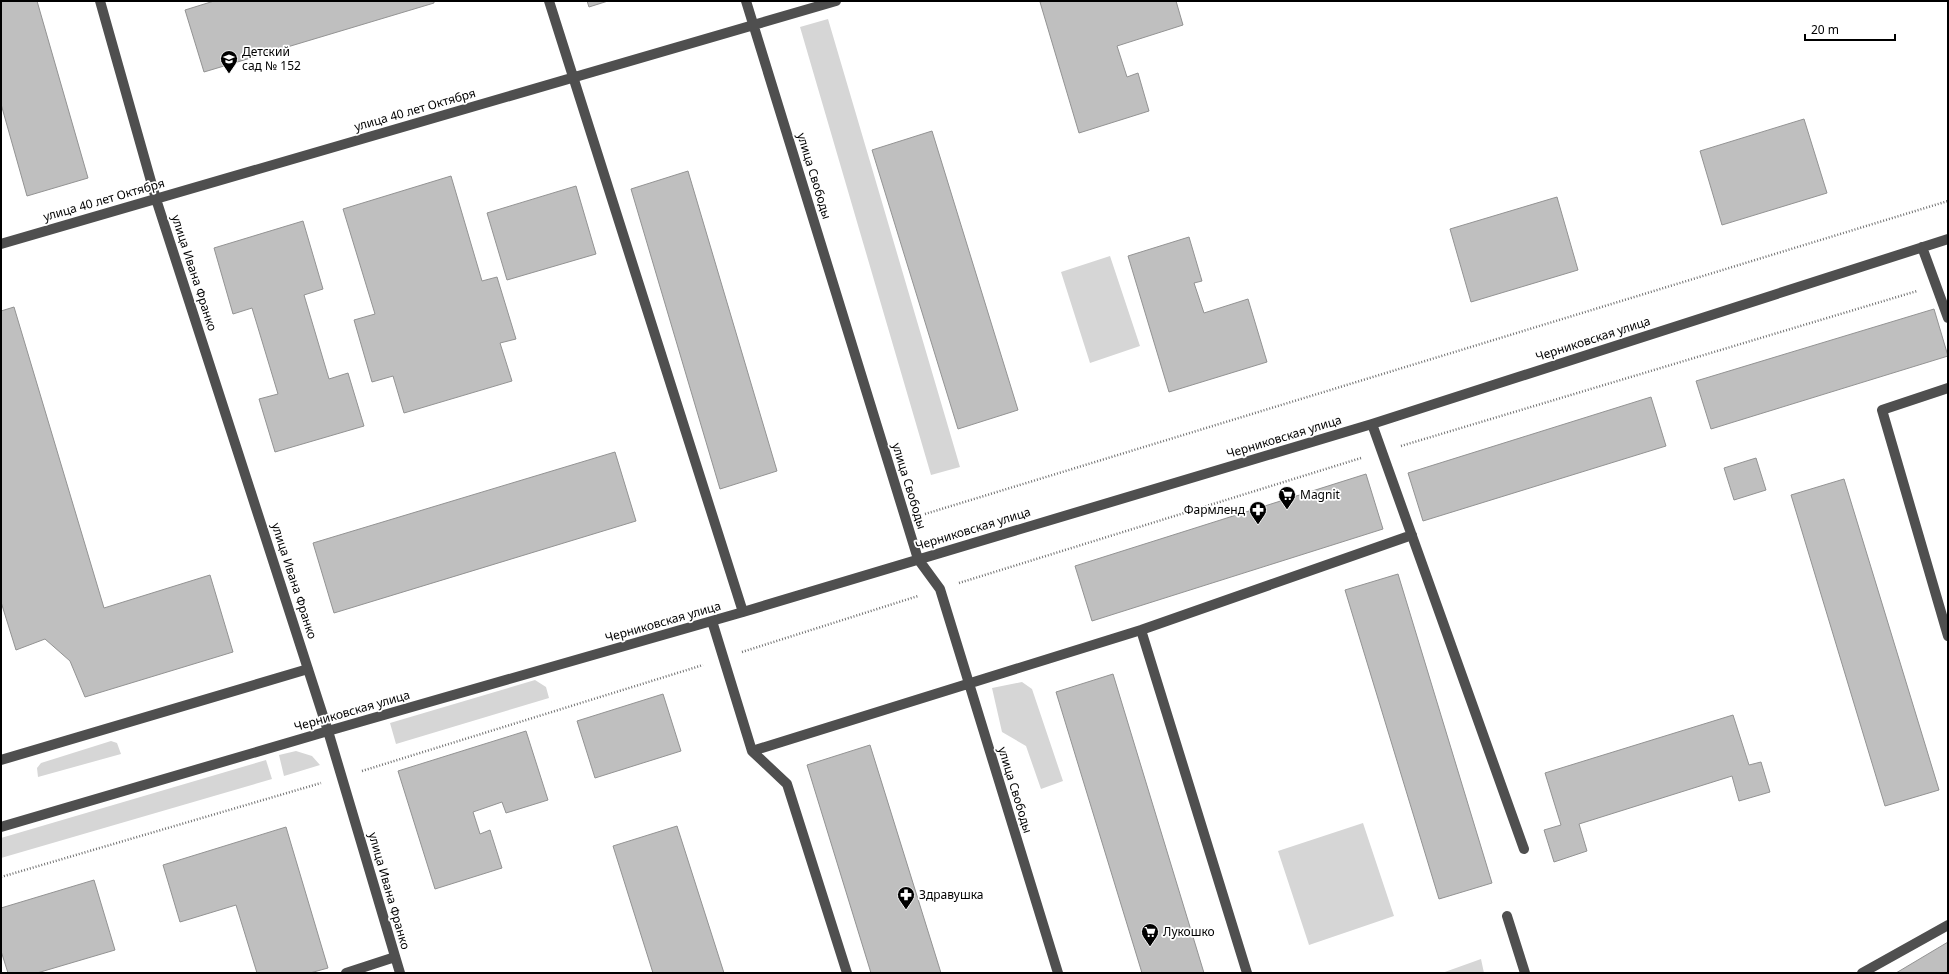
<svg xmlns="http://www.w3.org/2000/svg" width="1949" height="974" font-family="'Noto Sans',sans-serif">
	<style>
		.green { fill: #d6d6d6 }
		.building { fill: #bfbfbf; stroke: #939393 }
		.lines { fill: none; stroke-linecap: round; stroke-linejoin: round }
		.path { stroke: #717171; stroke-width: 2.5; stroke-dasharray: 1 2; stroke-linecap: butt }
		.minor { stroke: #4f4f4f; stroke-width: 10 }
		.labels { text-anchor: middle; stroke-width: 3.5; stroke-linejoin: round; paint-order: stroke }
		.poi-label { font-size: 12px; fill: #000; stroke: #fff; text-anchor: start }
		.street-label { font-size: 12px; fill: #000; stroke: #fff }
	</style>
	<rect width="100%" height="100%" fill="#fff"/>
	<!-- green -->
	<path class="green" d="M 828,19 L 960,467 L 931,475 L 800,27 Z
		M 1110,256 L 1140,346 L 1090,363 L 1061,272 Z
		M 535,680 L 546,687 L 549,698 L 396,744 L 390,723 Z
		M 1022,682 L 1032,689 L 1063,781 L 1041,789 L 1026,746 L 1002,732 L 992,688 Z
		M 111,741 L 117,743 L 121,754 L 38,777 L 37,768 L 41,763 Z
		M 296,751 L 312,756 L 320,765 L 284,776 L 279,755 Z
		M 266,760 L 272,779 L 1,858 L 1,838 Z
		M 1363,823 L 1394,916 L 1309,945 L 1278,851 Z
		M 1481,959 L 1484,973 L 1442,973 Z"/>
	<!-- building -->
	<path class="building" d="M 1,1 L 37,1 L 88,178 L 27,196 L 1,104 Z
		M 214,1 L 434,1 L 434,3 L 204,72 L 185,10 Z
		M 587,1 L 608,1 L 589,7 Z
		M 1044,1 L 1176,1 L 1183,25 L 1117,46 L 1127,77 L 1138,73 L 1149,111 L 1079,133 L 1040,2 Z
		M 1804,119 L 1827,193 L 1722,225 L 1700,151 Z
		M 932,131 L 1018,410 L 958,429 L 872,150 Z
		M 688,171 L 777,471 L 720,489 L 631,189 Z
		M 451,176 L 482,281 L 497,277 L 516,339 L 500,343 L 512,381 L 404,413 L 393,376 L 372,382 L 354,320 L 375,314 L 343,209 Z
		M 576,186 L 596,254 L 507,280 L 487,213 Z
		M 1557,197 L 1578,270 L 1471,302 L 1450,229 Z
		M 303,221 L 323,289 L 304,295 L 329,379 L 348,373 L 364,426 L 275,452 L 259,399 L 278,394 L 252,308 L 233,314 L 214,248 Z
		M 1189,237 L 1202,281 L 1194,283 L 1204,313 L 1248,299 L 1267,362 L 1169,392 L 1128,256 Z
		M 14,307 L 104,608 L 210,575 L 233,652 L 85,697 L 70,661 L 45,639 L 16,650 L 1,602 L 1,311 Z
		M 1934,309 L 1948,356 L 1711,429 L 1696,381 Z
		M 1651,397 L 1666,446 L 1423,521 L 1408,473 Z
		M 615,452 L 636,521 L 334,613 L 313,543 Z
		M 1756,458 L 1766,490 L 1734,500 L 1724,468 Z
		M 1366,474 L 1383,529 L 1092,621 L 1075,566 Z
		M 1844,479 L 1939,790 L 1885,806 L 1791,495 Z
		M 1398,574 L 1492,883 L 1439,899 L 1345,590 Z
		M 1113,674 L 1204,973 L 1142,973 L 1056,692 Z
		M 663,694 L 681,751 L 595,778 L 577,721 Z
		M 1733,715 L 1749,765 L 1761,762 L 1770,792 L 1739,801 L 1732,776 L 1579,824 L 1587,851 L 1554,862 L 1544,830 L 1561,825 L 1545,773 Z
		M 526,731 L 548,800 L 506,813 L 502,802 L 473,812 L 480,834 L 490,830 L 502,868 L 435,889 L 398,771 Z
		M 870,745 L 941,973 L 871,973 L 807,765 Z
		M 677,826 L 724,973 L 653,973 L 613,846 Z
		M 286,827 L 328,968 L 310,973 L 257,973 L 236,905 L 180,922 L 163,865 Z
		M 94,880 L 115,950 L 37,973 L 8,973 L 1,951 L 1,908 Z
		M 1948,942 L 1948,973 L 1896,973 Z"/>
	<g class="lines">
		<!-- path -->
		<path class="path" d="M 1401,446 L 1917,291
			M 925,514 L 1948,201
			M 959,583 L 1361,458
			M 742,652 L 918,596
			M 362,771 L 703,665
			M 1,877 L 321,783"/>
		<!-- minor -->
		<path class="minor" d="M 100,1 L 156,199 L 328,731 L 400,973
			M 549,1 L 743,612
			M 746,1 L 918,559 L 940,589 L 1058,973
			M 1,244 L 836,1
			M 1922,247 L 1948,318
			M 1948,388 L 1882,410 L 1948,636
			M 1372,424 L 1524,849
			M 712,621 L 752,751 L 787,784 L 847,973
			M 1141,630 L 1247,973
			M 752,751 L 1141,630 L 1412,535
			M 1,760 L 308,669
			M 1,827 L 328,731 L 743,612 L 1372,424 L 1948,239
			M 1507,916 L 1525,973
			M 346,973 L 395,957
			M 1862,973 L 1948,925"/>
	</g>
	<!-- icons -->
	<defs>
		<symbol id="school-pin" viewBox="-11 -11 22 30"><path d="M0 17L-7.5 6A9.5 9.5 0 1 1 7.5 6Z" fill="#000" stroke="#fff"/><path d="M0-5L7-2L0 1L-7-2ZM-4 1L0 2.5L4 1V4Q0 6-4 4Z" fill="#fff"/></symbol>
		<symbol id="supermarket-pin" viewBox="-11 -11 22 30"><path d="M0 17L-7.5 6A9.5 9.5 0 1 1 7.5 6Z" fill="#000" stroke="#fff"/><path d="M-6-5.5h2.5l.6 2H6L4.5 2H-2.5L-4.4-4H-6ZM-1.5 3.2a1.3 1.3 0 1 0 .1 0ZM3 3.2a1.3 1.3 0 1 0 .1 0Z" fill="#fff"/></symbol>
		<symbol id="pharmacy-pin" viewBox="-11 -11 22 30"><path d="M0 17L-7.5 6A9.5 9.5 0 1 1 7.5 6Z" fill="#000" stroke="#fff"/><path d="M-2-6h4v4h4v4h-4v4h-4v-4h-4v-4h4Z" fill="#fff"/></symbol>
	</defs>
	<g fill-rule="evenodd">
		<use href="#school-pin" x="219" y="49" width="20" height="27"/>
		<use href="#supermarket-pin" x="1277" y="485" width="20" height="27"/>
		<use href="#pharmacy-pin" x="1248" y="500" width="20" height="27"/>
		<use href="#pharmacy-pin" x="896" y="885" width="20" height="27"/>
		<use href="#supermarket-pin" x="1140" y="922" width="20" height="27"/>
	</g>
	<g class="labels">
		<!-- poi labels -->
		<g class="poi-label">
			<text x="242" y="56">Детский<tspan x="242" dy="14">сад № 152</tspan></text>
			<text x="1300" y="499">Magnit</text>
			<text x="1245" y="514" text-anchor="end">Фармленд</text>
			<text x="919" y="899">Здравушка</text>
			<text x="1163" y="936">Лукошко</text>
		</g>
		<!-- street labels -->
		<g class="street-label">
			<text transform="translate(415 110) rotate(-16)" y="4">улица 40 лет Октября</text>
			<text transform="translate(814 176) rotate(73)" y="4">улица Свободы</text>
			<text transform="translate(104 200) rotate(-16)" y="4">улица 40 лет Октября</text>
			<text transform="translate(194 273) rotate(72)" y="4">улица Ивана Франко</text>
			<text transform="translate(1593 339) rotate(-18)" y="4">Черниковская улица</text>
			<text transform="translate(1284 437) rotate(-17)" y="4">Черниковская улица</text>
			<text transform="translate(909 486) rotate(73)" y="4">улица Свободы</text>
			<text transform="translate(973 529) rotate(-17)" y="4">Черниковская улица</text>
			<text transform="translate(294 581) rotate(72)" y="4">улица Ивана Франко</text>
			<text transform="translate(663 622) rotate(-16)" y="4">Черниковская улица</text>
			<text transform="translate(352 711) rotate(-16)" y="4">Черниковская улица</text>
			<text transform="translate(1015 790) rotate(73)" y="4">улица Свободы</text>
			<text transform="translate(389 891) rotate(74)" y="4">улица Ивана Франко</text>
		</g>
	</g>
	<!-- border -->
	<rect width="1949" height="974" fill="none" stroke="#000000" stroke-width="4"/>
	<!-- scale -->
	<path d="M1805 34v6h90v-6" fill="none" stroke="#000000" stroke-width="2"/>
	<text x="1811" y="34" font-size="12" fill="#000000" stroke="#ffffff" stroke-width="3" paint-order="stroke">20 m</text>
</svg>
